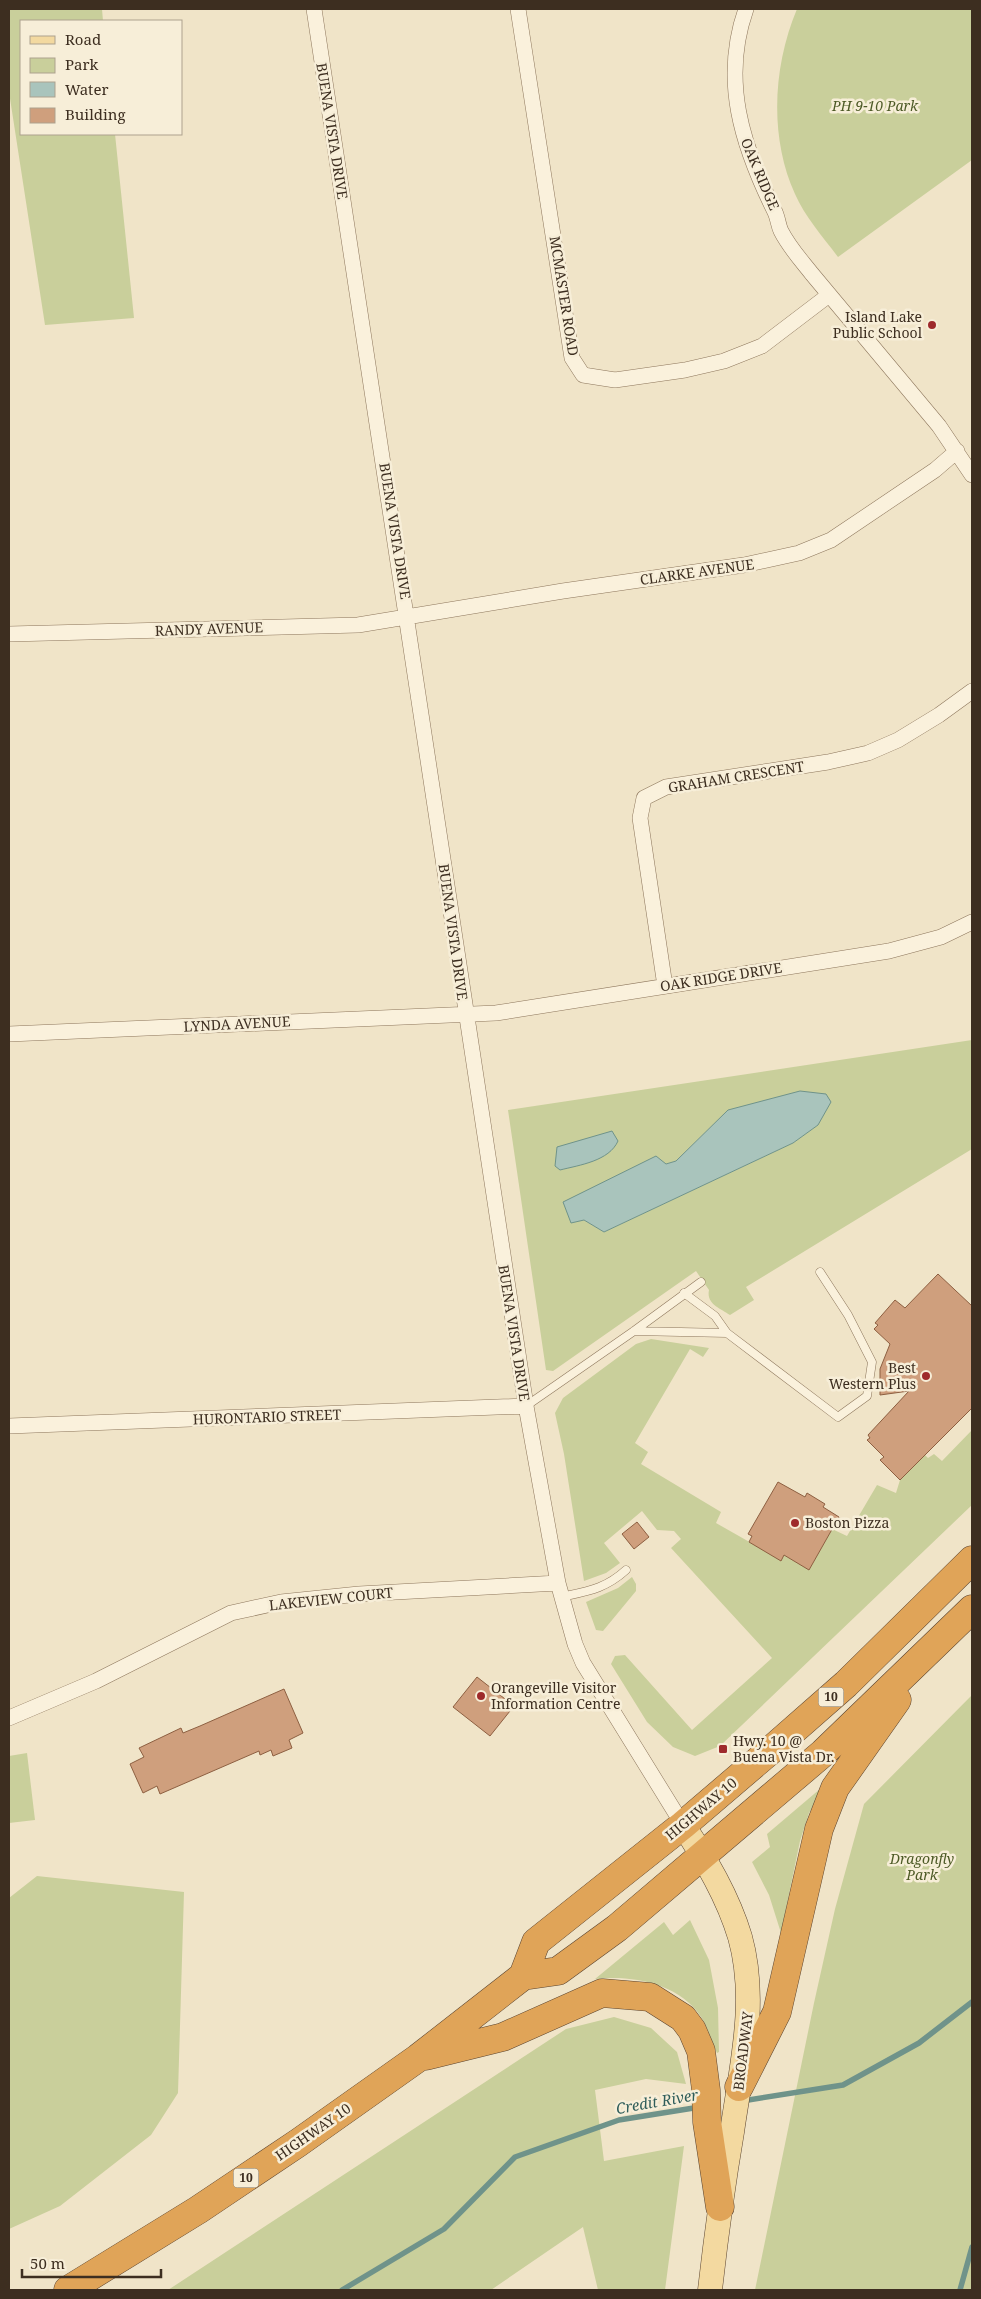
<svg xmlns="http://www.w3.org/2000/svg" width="981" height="2299" font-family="'Noto Serif',serif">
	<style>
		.green { fill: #c9cf9b; fill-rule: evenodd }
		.water { fill: #a9c4bc; stroke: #6f938a }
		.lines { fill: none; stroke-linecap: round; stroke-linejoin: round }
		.stream { stroke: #6f938a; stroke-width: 5.5 }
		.building { fill: #cf9f7d; stroke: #8d5f41 }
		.lane-casing { stroke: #8d765c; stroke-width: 9 }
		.street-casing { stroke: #8d765c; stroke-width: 16 }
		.primary-casing { stroke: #5b4430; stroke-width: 25 }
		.highway-casing { stroke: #5b4430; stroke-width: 29 }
		.lane { stroke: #faf1dc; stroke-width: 8 }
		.street { stroke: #faf1dc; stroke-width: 15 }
		.primary { stroke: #f3d9a0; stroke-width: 24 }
		.highway { stroke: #e0a458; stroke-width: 28 }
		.poi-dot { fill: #9e2a2b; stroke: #f7eed8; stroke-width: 2 }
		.labels { text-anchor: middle; stroke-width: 5; stroke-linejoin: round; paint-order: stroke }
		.shield { fill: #f7eed8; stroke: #756857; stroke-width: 1 }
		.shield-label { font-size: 12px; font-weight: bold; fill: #3d2e20 }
		.park-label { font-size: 14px; font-style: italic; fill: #4d5a26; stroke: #f7eed8 }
		.street-label { font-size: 14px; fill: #3d2e20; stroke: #f7eed8 }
		.poi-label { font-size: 14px; fill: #3d2e20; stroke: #f7eed8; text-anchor: start }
		.water-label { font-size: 15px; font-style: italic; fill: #2f5d5a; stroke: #f7eed8 }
	</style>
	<rect width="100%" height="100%" fill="#f0e4c8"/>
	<!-- green -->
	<path class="green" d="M 9,9 L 102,9 L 103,21 L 21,21 L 21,134 L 115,134 L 134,318 L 45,325 L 9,92 Z
		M 797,9 L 972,9 L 972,160 L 838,257 C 823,237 805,217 795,194 C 769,137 773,66 797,9 Z
		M 972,1040 L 972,1149 L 746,1287 L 754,1300 L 730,1315 C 720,1308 706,1304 709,1290 L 696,1271 L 553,1371 L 546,1370 L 508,1110 ZM 728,1110 L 818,1125 L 793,1143 L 604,1232 L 584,1220 L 666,1164 L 676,1161 Z
		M 651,1339 L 709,1348 L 703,1357 L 690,1349 L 635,1443 L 648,1452 L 641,1464 L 721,1512 L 716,1523 L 781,1560 L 784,1555 L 809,1569 L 832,1529 L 847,1536 L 877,1485 L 896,1493 L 900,1480 L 925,1455 L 928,1458 L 934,1454 L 942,1461 L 972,1430 L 972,1505 L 720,1746 L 695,1756 L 673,1747 L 647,1722 L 611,1664 L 615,1656 L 625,1655 L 692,1730 L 772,1658 L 671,1548 L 681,1539 L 674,1531 L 657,1530 L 642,1511 L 604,1543 L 620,1563 L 606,1573 L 584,1581 L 564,1454 L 555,1413 L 563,1398 L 636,1344 Z
		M 632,1577 L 636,1584 L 636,1591 L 603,1631 L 596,1630 L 586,1602 L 618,1588 Z
		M 972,1695 L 972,2290 L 755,2290 L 814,2003 L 835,1909 L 864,1804 Z
		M 27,1753 L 35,1820 L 9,1823 L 9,1756 Z
		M 827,1783 L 809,1813 L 800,1841 L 781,1933 L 769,1895 L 752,1862 L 770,1847 L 767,1834 Z
		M 37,1876 L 184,1892 L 178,2093 L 151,2135 L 60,2206 L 9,2229 L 9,1898 Z
		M 690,1920 L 709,1960 L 718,2008 L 719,2052 L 717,2053 C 711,2041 708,2027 701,2017 C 679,1983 632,1975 595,1979 L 664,1922 L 673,1935 Z
		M 614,2017 L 651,2028 L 677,2052 L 686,2084 L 646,2079 L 595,2090 L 604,2161 L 684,2146 L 665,2290 L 598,2290 L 583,2227 L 491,2290 L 168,2290 L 566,2029 Z"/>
	<!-- water -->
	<path class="water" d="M 800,1091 L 826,1094 L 831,1102 L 818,1125 L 793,1143 L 604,1232 L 584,1220 L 571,1223 L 563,1202 L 656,1156 L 666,1164 L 676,1161 L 728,1110 Z
		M 612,1131 L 618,1141 C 609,1161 580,1165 560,1170 L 555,1166 L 557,1147 Z"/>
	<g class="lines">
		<!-- stream -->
		<path class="stream" d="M 742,2101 L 843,2085 L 919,2043 L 972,2002
			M 342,2290 L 444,2229 L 515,2157 L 619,2120 L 700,2107
			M 960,2290 L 972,2247"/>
	</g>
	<!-- building -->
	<path class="building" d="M 938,1274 L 972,1306 L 972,1408 L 900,1480 L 880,1460 L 884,1457 L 867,1440 L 870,1438 L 868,1435 L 909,1391 L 880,1395 L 880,1369 L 890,1344 L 874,1329 L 878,1325 L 875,1323 L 895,1300 L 905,1308 Z
		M 778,1482 L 805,1497 L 807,1493 L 825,1504 L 823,1507 L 839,1517 L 809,1570 L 784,1555 L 781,1561 L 749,1542 L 752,1536 L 748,1534 Z
		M 637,1522 L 649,1537 L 634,1549 L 622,1534 Z
		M 477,1677 L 514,1706 L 490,1736 L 453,1707 Z
		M 284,1689 L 303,1733 L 289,1740 L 292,1748 L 273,1756 L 271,1750 L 260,1755 L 259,1751 L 160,1794 L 157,1786 L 143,1793 L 130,1764 L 144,1757 L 139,1748 L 181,1728 L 183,1733 L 200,1726 Z"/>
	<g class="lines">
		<defs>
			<path id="lane" d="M 684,1293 L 715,1316 L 727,1333
				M 634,1331 L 727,1333 L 838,1417 L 867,1396 L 872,1362 L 848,1315 L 820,1272
				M 526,1406 L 634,1331 L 701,1282
				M 561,1597 C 588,1591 605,1589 626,1570"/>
			<path id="street" d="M 314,9 L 526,1406 L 558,1583 L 575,1644 L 583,1663 L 683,1825
				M 518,9 L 572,358 L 583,375 L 615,380 L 685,370 L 724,361 L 762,346 L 829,295
				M 746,9 C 721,80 742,145 774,210 C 778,217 778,225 781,231 C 789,247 801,260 812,274 L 939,426 L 972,475
				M 9,634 L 358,625 L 563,591 L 744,565 L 799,553 L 831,540 L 935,470 L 957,451
				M 665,986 L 640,818 L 644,798 L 666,787 L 828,762 L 868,753 L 898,740 L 939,715 L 972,691
				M 9,1034 L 496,1013 L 889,951 L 941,937 L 972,922
				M 9,1426 L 526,1406
				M 9,1718 L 96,1681 L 231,1613 L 281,1602 L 359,1594 L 558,1583"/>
			<path id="primary" d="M 683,1825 C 706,1860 728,1897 740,1937 C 758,2001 741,2068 732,2132 C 723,2185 716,2237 710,2290"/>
			<path id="highway" d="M 523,1976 L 536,1942 L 683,1825 L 772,1749 L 846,1684 L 972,1560
				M 426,2056 L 503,2037 L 602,1993 L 650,1997 L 683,2018 L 692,2030 L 701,2051 L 706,2090 L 707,2122 L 720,2207
				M 739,2087 L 777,2012 L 819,1829 L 835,1788 L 897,1700
				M 68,2290 L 198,2210 L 298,2143 L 418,2058 L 523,1976 L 558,1971 L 617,1928 L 823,1753 L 972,1609"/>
		</defs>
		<!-- lane casing -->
		<use href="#lane" class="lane-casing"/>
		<!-- street casing -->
		<use href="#street" class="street-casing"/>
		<!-- primary casing -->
		<use href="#primary" class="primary-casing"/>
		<!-- highway casing -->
		<use href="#highway" class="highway-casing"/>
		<!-- lane -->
		<use href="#lane" class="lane"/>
		<!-- street -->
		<use href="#street" class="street"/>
		<!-- primary -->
		<use href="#primary" class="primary"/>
		<!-- highway -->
		<use href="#highway" class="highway"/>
	</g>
	<!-- markers -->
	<g class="poi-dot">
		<circle cx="932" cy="325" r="5"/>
		<circle cx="926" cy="1376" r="5"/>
		<circle cx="795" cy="1523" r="5"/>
		<circle cx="481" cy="1696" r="5"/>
		<rect x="718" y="1744" width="10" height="10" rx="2.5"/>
	</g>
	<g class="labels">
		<!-- shield labels -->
		<g class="shield">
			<rect x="818.5" y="1687.5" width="25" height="19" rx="4"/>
			<rect x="233.5" y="2168.5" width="25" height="19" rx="4"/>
		</g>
		<g class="shield-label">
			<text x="831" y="1701">10</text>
			<text x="246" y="2182">10</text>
		</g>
		<!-- park labels -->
		<g class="park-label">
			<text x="875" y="111">PH 9-10 Park</text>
			<text x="922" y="1864">Dragonfly<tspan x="922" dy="16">Park</tspan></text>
		</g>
		<!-- street labels -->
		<g class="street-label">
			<text transform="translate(332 131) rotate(81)" y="5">BUENA VISTA DRIVE</text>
			<text transform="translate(760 174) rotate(67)" y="5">OAK RIDGE</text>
			<text transform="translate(564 296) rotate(81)" y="5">MCMASTER ROAD</text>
			<text transform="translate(395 531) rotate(81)" y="5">BUENA VISTA DRIVE</text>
			<text transform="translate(697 572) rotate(-8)" y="5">CLARKE AVENUE</text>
			<text transform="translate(209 629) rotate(-2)" y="5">RANDY AVENUE</text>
			<text transform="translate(736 777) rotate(-9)" y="5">GRAHAM CRESCENT</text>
			<text transform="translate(453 932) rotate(82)" y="5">BUENA VISTA DRIVE</text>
			<text transform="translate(721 977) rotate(-9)" y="5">OAK RIDGE DRIVE</text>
			<text transform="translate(237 1024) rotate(-3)" y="5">LYNDA AVENUE</text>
			<text transform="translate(514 1333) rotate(81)" y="5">BUENA VISTA DRIVE</text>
			<text transform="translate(267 1417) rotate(-2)" y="5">HURONTARIO STREET</text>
			<text transform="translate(331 1599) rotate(-6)" y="5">LAKEVIEW COURT</text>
			<text transform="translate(701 1809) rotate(-40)" y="5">HIGHWAY 10</text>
			<text transform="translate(743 2051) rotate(-83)" y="5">BROADWAY</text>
			<text transform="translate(313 2132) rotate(-35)" y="5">HIGHWAY 10</text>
		</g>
		<!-- poi labels -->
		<g class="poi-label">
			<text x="922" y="322" text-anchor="end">Island Lake<tspan x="922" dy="16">Public School</tspan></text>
			<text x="916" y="1373" text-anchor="end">Best<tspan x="916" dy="16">Western Plus</tspan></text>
			<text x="805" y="1528">Boston Pizza</text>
			<text x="491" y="1693">Orangeville Visitor<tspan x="491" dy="16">Information Centre</tspan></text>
			<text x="733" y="1746">Hwy. 10 @<tspan x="733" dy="16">Buena Vista Dr.</tspan></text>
		</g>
		<!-- water labels -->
		<g class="water-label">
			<text transform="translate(657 2102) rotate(-10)" y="5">Credit River</text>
		</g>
	</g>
	<!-- border -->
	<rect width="981" height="2299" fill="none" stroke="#3d2e20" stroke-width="20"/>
	<!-- legend -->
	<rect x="20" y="20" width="162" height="115" fill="#f7eed8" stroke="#ada18e"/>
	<rect x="30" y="36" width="25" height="8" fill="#f3d9a0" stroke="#ada18e"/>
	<text x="65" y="45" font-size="15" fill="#3d2e20">Road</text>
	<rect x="30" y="58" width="25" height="15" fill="#c9cf9b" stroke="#ada18e"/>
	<text x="65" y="70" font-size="15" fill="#3d2e20">Park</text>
	<rect x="30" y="82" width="25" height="15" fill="#a9c4bc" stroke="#ada18e"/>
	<text x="65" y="95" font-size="15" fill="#3d2e20">Water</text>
	<rect x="30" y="108" width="25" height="15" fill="#cf9f7d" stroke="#ada18e"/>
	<text x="65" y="120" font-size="15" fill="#3d2e20">Building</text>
	<!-- scale -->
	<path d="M22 2269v8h139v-8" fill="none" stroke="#3d2e20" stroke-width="2.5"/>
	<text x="30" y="2269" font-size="15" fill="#3d2e20" stroke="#f7eed8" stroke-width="4" paint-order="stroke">50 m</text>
</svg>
